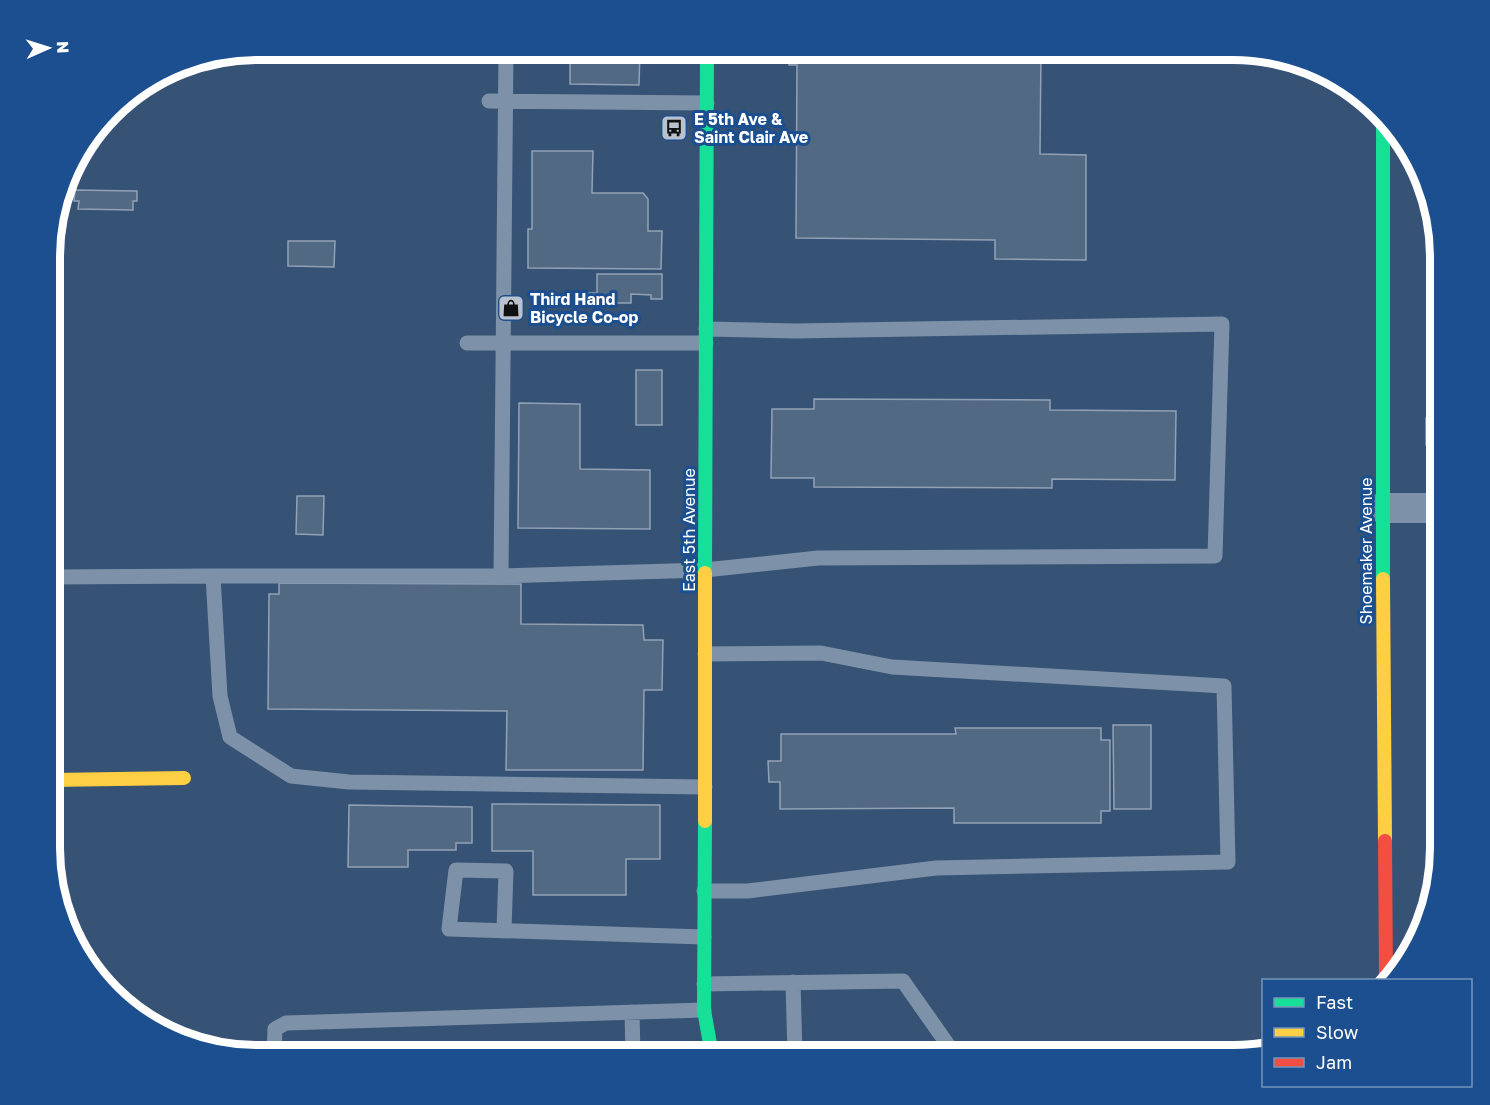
<svg xmlns="http://www.w3.org/2000/svg" width="1490" height="1105" font-family="'Golos Text',sans-serif">
	<style>
		.building { fill: #526984; stroke: #92a2b6; stroke-width: 1.5 }
		.lines { fill: none; stroke-linecap: round; stroke-linejoin: round }
		.lane { stroke: #7d92a8; stroke-width: 15 }
		.street { stroke: #7d92a8; stroke-width: 30 }
		.fast { stroke: #16e098; stroke-width: 14 }
		.slow { stroke: #ffcf43; stroke-width: 14 }
		.jam { stroke: #f24e42; stroke-width: 14 }
		.labels { text-anchor: middle; stroke-width: 6; stroke-linejoin: round; paint-order: stroke }
		.poi-label { font-size: 16px; font-weight: bold; fill: #fff; stroke: #1b4f8f; text-anchor: start }
		.street-label { font-size: 16px; fill: #fff; stroke: #1b4f8f }
		.rim { fill: none; stroke: #fff; stroke-width: 8 }
	</style>
	<rect width="100%" height="100%" fill="#365274"/>
	<!-- building -->
	<path class="building" d="M 605,50 L 640,50 L 639,85 L 570,84 L 570,51 L 605,51 Z
		M 789,50 L 1041,50 L 1040,154 L 1086,155 L 1086,260 L 995,259 L 995,240 L 796,238 L 797,65 L 789,65 Z
		M 532,151 L 593,151 L 592,193 L 643,193 L 648,199 L 648,231 L 662,231 L 661,269 L 528,268 L 528,229 L 532,229 Z
		M 75,190 L 137,191 L 137,201 L 133,201 L 133,210 L 78,209 L 79,201 L 74,201 Z
		M 1432,213 L 1436,230 L 1432,230 Z
		M 288,241 L 335,241 L 334,267 L 288,266 Z
		M 1432,247 L 1440,247 L 1440,270 L 1432,270 Z
		M 597,274 L 662,274 L 662,299 L 651,299 L 651,295 L 631,294 L 631,303 L 614,303 L 614,306 L 589,306 L 589,293 L 597,293 Z
		M 636,370 L 662,370 L 662,425 L 636,425 Z
		M 814,399 L 1050,400 L 1050,410 L 1176,411 L 1175,480 L 1052,479 L 1052,488 L 814,487 L 814,478 L 771,478 L 772,409 L 814,409 Z
		M 519,403 L 580,404 L 580,469 L 650,470 L 650,529 L 518,528 Z
		M 1426,418 L 1440,418 L 1440,445 L 1426,445 Z
		M 297,496 L 324,496 L 323,535 L 296,534 Z
		M 279,583 L 521,584 L 521,624 L 643,625 L 644,640 L 663,640 L 662,690 L 644,690 L 643,770 L 506,770 L 507,711 L 268,709 L 269,594 L 279,594 Z
		M 1113,725 L 1151,725 L 1151,809 L 1114,809 Z
		M 955,728 L 1101,728 L 1101,740 L 1110,740 L 1110,811 L 1101,811 L 1101,823 L 954,823 L 954,808 L 780,809 L 780,782 L 769,782 L 768,761 L 781,761 L 781,734 L 956,734 Z
		M 492,804 L 660,805 L 660,859 L 626,859 L 626,895 L 533,895 L 533,851 L 492,851 Z
		M 349,805 L 472,807 L 472,843 L 456,843 L 456,850 L 408,850 L 408,867 L 348,867 Z"/>
	<g class="lines">
		<!-- lane -->
		<path class="lane" d="M 506,50 L 501,576 L 705,570 L 818,558 L 1215,556 L 1222,324 L 795,331 L 706,329
			M 489,101 L 707,103
			M 467,343 L 706,343
			M 501,576 L 213,576 L 220,696 L 230,737 L 291,776 L 349,782 L 705,787
			M 51,577 L 213,576
			M 704,891 L 748,891 L 936,868 L 1228,862 L 1224,686 L 892,667 L 821,653 L 705,654
			M 504,930 L 506,871 L 456,870 L 449,929 L 704,937
			M 793,982 L 795,1055
			M 704,984 L 903,981 L 955,1055
			M 632,1012 L 633,1055
			M 274,1055 L 275,1029 L 286,1023 L 704,1010"/>
		<!-- street -->
		<path class="street" d="M 1382,508 L 1440,508"/>
		<!-- fast -->
		<path class="fast" d="M 705,573 L 707,50
			M 1383,579 L 1383,121
			M 705,821 L 704,1010 L 712,1055"/>
		<!-- slow -->
		<path class="slow" d="M 1383,579 L 1385,841
			M 51,780 L 184,778
			M 705,821 L 705,573"/>
		<!-- jam -->
		<path class="jam" d="M 1385,841 L 1386,980"/>
	</g>
	<!-- icons -->
	<defs>
		<symbol id="bus-square" viewBox="-11 -11 22 22"><rect x="-9" y="-9" width="18" height="18" rx="4" fill="#b9c2ce" stroke="#1b4f8f"/><path d="M-5-6H5V4H4V6H2V4H-2V6H-4V4H-5ZM-3.5-4V0h7V-4ZM-3.5 1.2v1.5H-2V1.2ZM2 1.2v1.5H3.5V1.2Z" fill="#111"/></symbol>
		<symbol id="shop-square" viewBox="-11 -11 22 22"><rect x="-9" y="-9" width="18" height="18" rx="4" fill="#b9c2ce" stroke="#1b4f8f"/><path d="M-5-2.5h2.3a2.7 3.5 0 0 1 5.4 0H5L5.5 6h-11ZM-1.5-2.5h3a1.5 2.3 0 0 0-3 0Z" fill="#111"/></symbol>
	</defs>
	<g fill-rule="evenodd">
		<use href="#bus-square" x="659" y="113" width="30" height="30"/>
		<use href="#shop-square" x="496" y="293" width="30" height="30"/>
	</g>
	<g class="labels">
		<!-- poi labels -->
		<g class="poi-label">
			<text x="694" y="125">E 5th Ave &amp;<tspan x="694" dy="18">Saint Clair Ave</tspan></text>
			<text x="530" y="305">Third Hand<tspan x="530" dy="18">Bicycle Co-op</tspan></text>
		</g>
		<!-- street labels -->
		<g class="street-label">
			<text transform="translate(689 530) rotate(-90)" y="6">East 5th Avenue</text>
			<text transform="translate(1366 551) rotate(-90)" y="6">Shoemaker Avenue</text>
		</g>
	</g>
	<!-- crop -->
	<path d="M0 0H1490V1105H0ZM257 60H1233A197 197 0 0 1 1430 257V848A197 197 0 0 1 1233 1045H257A197 197 0 0 1 60 848V257A197 197 0 0 1 257 60Z" fill="#1b4f8f" fill-rule="evenodd"/>
	<path class="rim" d="M257 60H1233A197 197 0 0 1 1430 257V848A197 197 0 0 1 1233 1045H257A197 197 0 0 1 60 848V257A197 197 0 0 1 257 60Z"/>
	<!-- legend -->
	<rect x="1262" y="979" width="210" height="108" fill="#1b4f8f" stroke="#7695bc" stroke-width="1.5"/>
	<rect x="1274" y="998" width="30" height="9" fill="#16e098" stroke="#7695bc" stroke-width="1.5"/>
	<text x="1316" y="1009" font-size="18" fill="#ffffff">Fast</text>
	<rect x="1274" y="1028" width="30" height="9" fill="#ffcf43" stroke="#7695bc" stroke-width="1.5"/>
	<text x="1316" y="1039" font-size="18" fill="#ffffff">Slow</text>
	<rect x="1274" y="1058" width="30" height="9" fill="#f24e42" stroke="#7695bc" stroke-width="1.5"/>
	<text x="1316" y="1069" font-size="18" fill="#ffffff">Jam</text>
	<!-- north arrow -->
	<g transform="translate(48 48) rotate(87)" stroke="#1b4f8f" stroke-width="4.5" paint-order="stroke">
	<path d="M0-4.5L10 22L0 15L-10 22Z" fill="#ffffff"/>
	<text y="-9" font-size="16" font-weight="bold" text-anchor="middle" fill="#ffffff">N</text>
	</g>
</svg>
